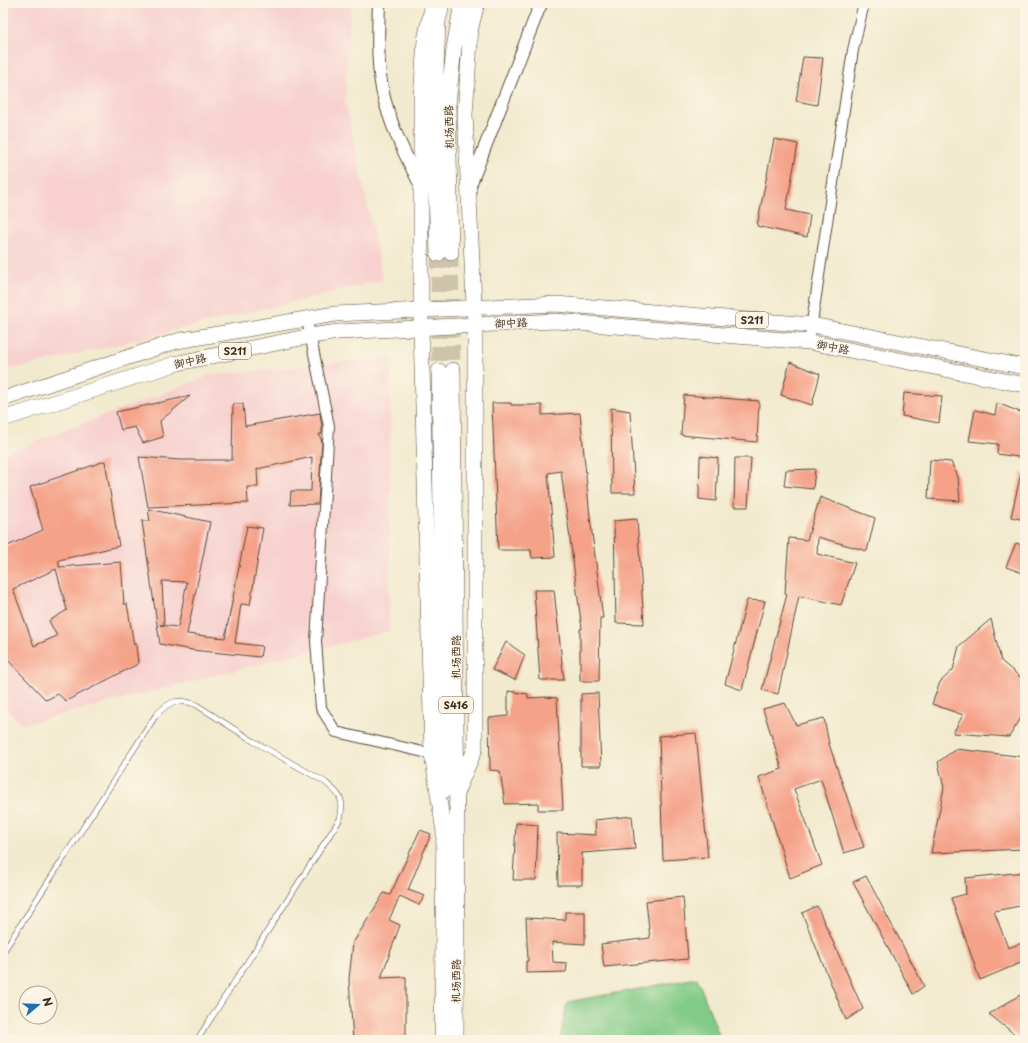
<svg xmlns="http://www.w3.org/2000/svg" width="1028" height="1043" font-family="'Playpen Sans','LXGW WenKai TC',sans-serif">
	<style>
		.built { fill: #f7d0cf }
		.grass { fill: #81ca87; stroke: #5e7a52 }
		.building { fill: #f5a289; fill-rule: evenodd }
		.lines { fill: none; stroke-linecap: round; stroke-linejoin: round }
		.primary-tunnel { stroke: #cdc4ab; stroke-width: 15; stroke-dasharray: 15 8; stroke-linecap: butt }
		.service-casing { stroke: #564738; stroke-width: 6 }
		.minor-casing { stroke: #564738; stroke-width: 12 }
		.tertiary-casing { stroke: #564738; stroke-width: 14 }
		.primary-casing { stroke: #564738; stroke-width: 16 }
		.service { stroke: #fff; stroke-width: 5 }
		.minor { stroke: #fff; stroke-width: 10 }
		.tertiary { stroke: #fff; stroke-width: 12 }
		.primary { stroke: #fff; stroke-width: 15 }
		.labels { text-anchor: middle; stroke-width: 3; stroke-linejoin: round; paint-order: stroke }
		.shield { fill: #fcf5e5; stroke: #75675a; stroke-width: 1 }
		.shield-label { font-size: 10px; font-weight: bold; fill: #3b2a1e }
		.street-label { font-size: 11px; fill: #3b2a1e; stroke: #fcf5e5 }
	</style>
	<rect width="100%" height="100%" fill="#fcf5e5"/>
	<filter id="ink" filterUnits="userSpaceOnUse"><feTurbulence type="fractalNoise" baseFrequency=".025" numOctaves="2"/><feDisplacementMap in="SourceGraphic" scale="8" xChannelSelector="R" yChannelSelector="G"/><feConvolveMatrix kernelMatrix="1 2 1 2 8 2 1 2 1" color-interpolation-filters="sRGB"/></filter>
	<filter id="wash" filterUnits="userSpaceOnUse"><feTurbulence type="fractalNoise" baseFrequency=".012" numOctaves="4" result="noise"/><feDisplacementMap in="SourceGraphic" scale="16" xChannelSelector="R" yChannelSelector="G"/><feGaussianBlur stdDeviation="0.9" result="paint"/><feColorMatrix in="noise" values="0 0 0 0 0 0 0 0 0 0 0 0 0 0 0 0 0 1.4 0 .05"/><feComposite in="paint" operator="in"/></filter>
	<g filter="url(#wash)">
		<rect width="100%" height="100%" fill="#f2eace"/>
		<!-- built -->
		<path class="built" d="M 3,3 L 351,3 L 345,100 L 383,280 L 28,366 L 3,369 Z
			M 391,357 L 389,631 L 21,725 L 3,703 L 3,454 L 211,375 Z"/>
		<!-- grass -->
		<path class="grass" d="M 697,978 L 721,1040 L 560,1040 L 567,1002 Z"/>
		<g id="blocks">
			<!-- building -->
			<path class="building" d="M 803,57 L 823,58 L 817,105 L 796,101 Z
				M 774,139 L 798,144 L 786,210 L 810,215 L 807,237 L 757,226 Z
				M 790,362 L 820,374 L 812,405 L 781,395 Z
				M 904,393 L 942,396 L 939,423 L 902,416 Z
				M 684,395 L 759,401 L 757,442 L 681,435 Z
				M 190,396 L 160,421 L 163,437 L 143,443 L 135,427 L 121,430 L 116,412 Z
				M 492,403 L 511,403 L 511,405 L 542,405 L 542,415 L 580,413 L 590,517 L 603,618 L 600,618 L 599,681 L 580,681 L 580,629 L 582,629 L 561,471 L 548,473 L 555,557 L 532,558 L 531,550 L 498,550 Z
				M 997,403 L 1025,414 L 1025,458 L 997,454 L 998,444 L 969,441 L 975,410 L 995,415 Z
				M 233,404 L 243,404 L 245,426 L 320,413 L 322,428 L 322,434 L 319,434 L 322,442 L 318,504 L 290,505 L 291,491 L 311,491 L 312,457 L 257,469 L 258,487 L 247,487 L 248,503 L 148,507 L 139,457 L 180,460 L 232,460 Z
				M 611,408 L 630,411 L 635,493 L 612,493 Z
				M 700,456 L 718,458 L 716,501 L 699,499 Z
				M 735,458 L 751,458 L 748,507 L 734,507 Z
				M 930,460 L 951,462 L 958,477 L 960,501 L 928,499 Z
				M 105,461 L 119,546 L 59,560 L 59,567 L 121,562 L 124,604 L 127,604 L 134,645 L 136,644 L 138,664 L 66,701 L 58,694 L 46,700 L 3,655 L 3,548 L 43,530 L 30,487 ZM 56,569 L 67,610 L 49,621 L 57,636 L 34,646 L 13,589 Z
				M 815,469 L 813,489 L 784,486 L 786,470 Z
				M 1021,473 L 1025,474 L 1025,520 L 1011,517 Z
				M 820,497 L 875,518 L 867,551 L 818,537 L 817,554 L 855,563 L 841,605 L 799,596 L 778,694 L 762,690 L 787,594 L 785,593 L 789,538 L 807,540 Z
				M 148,509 L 210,522 L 187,634 L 225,638 L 247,526 L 263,528 L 250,605 L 241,604 L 235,643 L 262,646 L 260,657 L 192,650 L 160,644 L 142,521 L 150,521 ZM 162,581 L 187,582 L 178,627 L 160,625 L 164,625 Z
				M 637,519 L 644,624 L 616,623 L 614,521 Z
				M 1016,543 L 1025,546 L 1025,574 L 1006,567 Z
				M 534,590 L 554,590 L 564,680 L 540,680 Z
				M 747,600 L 765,601 L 742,690 L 725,684 Z
				M 991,619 L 1001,661 L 1025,681 L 1023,715 L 1009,737 L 953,733 L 963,715 L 932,704 L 940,682 L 953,670 L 959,646 Z
				M 506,642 L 525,655 L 515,680 L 492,670 Z
				M 508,691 L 528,694 L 528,698 L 546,697 L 557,698 L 563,810 L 538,810 L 538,803 L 505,804 L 500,771 L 490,770 L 489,718 L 508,716 Z
				M 598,693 L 601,766 L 581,766 L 581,694 Z
				M 785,703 L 796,725 L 824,718 L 829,744 L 864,847 L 844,853 L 821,779 L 794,789 L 822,865 L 790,878 L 759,777 L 782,769 L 763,709 Z
				M 696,733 L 708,857 L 663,860 L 659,736 Z
				M 956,749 L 1025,757 L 1025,849 L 931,853 L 944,788 L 938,762 Z
				M 632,816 L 635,849 L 582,853 L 582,885 L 558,885 L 557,833 L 596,835 L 595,820 Z
				M 516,823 L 538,825 L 536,880 L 513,880 Z
				M 420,830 L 431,834 L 408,890 L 425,896 L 419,905 L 400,896 L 389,920 L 400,925 L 381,978 L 406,977 L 406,1040 L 353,1040 L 349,979 L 353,943 L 384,893 L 390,895 Z
				M 1025,872 L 1025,905 L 994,911 L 1008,948 L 1025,942 L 1025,961 L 980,980 L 951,898 L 966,894 L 965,878 Z
				M 866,876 L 924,986 L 913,994 L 853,882 Z
				M 683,897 L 688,959 L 604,967 L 601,944 L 650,938 L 646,901 Z
				M 817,906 L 863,1009 L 846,1020 L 802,913 Z
				M 565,912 L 585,912 L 585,944 L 552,942 L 553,962 L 567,963 L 566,972 L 526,973 L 526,961 L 528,961 L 526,918 L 565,920 Z
				M 1025,992 L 1025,1040 L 1022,1040 L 989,1014 Z"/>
		</g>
	</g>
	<g filter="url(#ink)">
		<use href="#blocks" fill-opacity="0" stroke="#564738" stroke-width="1"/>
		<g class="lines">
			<!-- primary-tunnel -->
			<path class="primary-tunnel" d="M 451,253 L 453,370
				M 438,254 L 439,371"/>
			<defs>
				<path id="service" d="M 3,952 L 156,715 C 170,701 176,698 195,704 L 253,741 L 325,782 C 340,795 345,798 340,819 L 197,1040"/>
				<path id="minor" d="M 307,320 L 329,426 L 316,641 L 321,708 L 336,732 L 432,754
					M 809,342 L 853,50 L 864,3"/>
				<path id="tertiary" d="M 379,3 C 378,32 377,61 382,89 C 389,123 405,155 421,186
					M 469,188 L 539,8 L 542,3"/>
				<path id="primary" d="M 433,3 L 425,40 L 421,99 L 421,328 L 432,754 L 444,832
					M 451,253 L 448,104 L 454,48 L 462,3
					M 438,254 L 434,129 L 438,21 L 441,10
					M 453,370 L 457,832 L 456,1040
					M 439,371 L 445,790
					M 3,399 L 177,341 L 335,314 L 556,304 L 812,325 L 1025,367
					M 3,419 L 178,363 L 311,336 L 338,332 L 555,321 L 809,342 L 1025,385
					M 457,791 L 475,749 L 475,325 L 465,114 L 471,27 L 477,3
					M 442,1040 L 444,822"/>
			</defs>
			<!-- service casing -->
			<use href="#service" class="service-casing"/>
			<!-- minor casing -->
			<use href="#minor" class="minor-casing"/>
			<!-- tertiary casing -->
			<use href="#tertiary" class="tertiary-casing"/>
			<!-- primary casing -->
			<use href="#primary" class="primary-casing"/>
			<!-- service -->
			<use href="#service" class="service"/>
			<!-- minor -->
			<use href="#minor" class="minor"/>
			<!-- tertiary -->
			<use href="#tertiary" class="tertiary"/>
			<!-- primary -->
			<use href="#primary" class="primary"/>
		</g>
	</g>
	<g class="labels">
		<!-- shield labels -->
		<g class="shield">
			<rect x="736" y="312" width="32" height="16" rx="3"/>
			<rect x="219" y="343" width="32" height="16" rx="3"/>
			<rect x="439" y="697" width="34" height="16" rx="3"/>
		</g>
		<g class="shield-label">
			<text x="752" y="324">S211</text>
			<text x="235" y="355">S211</text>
			<text x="456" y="709">S416</text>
		</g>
		<!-- street labels -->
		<g class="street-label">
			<text transform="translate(449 127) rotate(-91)" y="4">机场西路</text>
			<text transform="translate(511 323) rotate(-3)" y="4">御中路</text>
			<text transform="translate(833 347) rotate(11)" y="4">御中路</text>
			<text transform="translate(190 361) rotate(-13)" y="4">御中路</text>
			<text transform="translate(456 657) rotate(-90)" y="4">机场西路</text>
			<text transform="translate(456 981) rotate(-90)" y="4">机场西路</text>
		</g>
	</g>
	<!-- margin -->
	<rect width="1028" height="1043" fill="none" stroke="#fcf5e5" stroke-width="16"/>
	<!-- north arrow -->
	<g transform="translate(38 1005) rotate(71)"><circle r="19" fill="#fcf5e5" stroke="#afa495"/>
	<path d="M0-3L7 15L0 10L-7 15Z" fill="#1f6fb2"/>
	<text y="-6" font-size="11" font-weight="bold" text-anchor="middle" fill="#3b2a1e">N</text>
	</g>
</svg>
